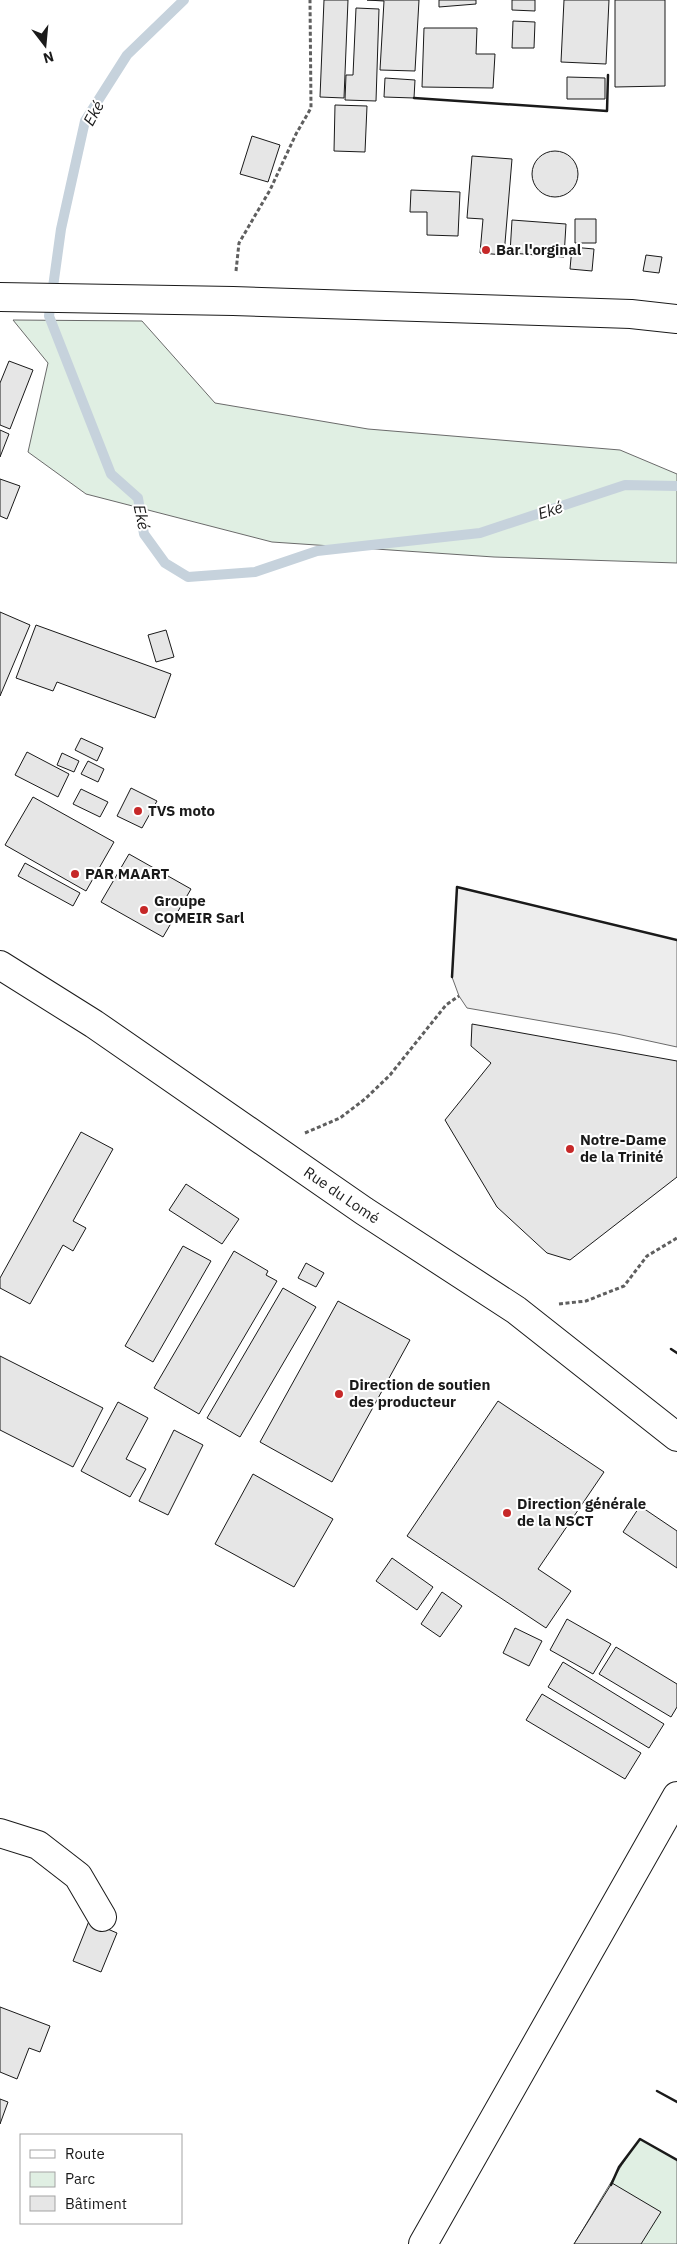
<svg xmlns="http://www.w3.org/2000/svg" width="677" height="2244" font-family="'IBM Plex Sans',sans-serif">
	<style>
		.green { fill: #e0efe3; stroke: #6a6a6a }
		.parking { fill: #ededed; stroke: #6a6a6a }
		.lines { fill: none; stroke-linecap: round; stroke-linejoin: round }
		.stream { stroke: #c6d2dc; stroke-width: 10 }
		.building { fill: #e6e6e6; stroke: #1a1a1a }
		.street-casing { stroke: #1a1a1a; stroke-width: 30 }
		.primary-casing { stroke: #1a1a1a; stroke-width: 30 }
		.path { stroke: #5f5f5f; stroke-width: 3; stroke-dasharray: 4 2.5; stroke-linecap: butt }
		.street { stroke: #fff; stroke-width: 28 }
		.primary { stroke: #fff; stroke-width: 28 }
		.wall { stroke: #1a1a1a; stroke-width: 2.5 }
		.poi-dot { fill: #c62828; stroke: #fff; stroke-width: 2 }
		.labels { text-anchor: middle; stroke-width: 4; stroke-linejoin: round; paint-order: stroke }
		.poi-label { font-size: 15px; font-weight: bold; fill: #1a1a1a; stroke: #fff; text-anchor: start }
		.street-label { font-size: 15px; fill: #1a1a1a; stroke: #fff }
		.water-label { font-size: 16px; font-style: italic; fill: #1a1a1a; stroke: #fff }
	</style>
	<rect width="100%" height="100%" fill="#fff"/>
	<!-- green -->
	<path class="green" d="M 13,320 L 142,321 L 215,403 L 368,429 L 620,450 L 677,474 L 677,563 L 494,557 L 272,542 L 86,494 L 28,452 L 48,363 Z
		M 640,2139 L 677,2160 L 677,2244 L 574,2244 C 596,2209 615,2172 640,2139 Z"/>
	<!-- parking -->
	<path class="parking" d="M 457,887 L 677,940 L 677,1047 L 617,1034 L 467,1008 L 459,996 L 452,977 Z"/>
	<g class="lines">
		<!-- stream -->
		<path class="stream" d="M 184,0 L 127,55 L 85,121 L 61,229 L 49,316 L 111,474 L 138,498 L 144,534 L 165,563 L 188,577 L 255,572 L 317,551 L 480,533 L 625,485 L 677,486"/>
	</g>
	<!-- building -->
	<path class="building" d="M 324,0 L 348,0 L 344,98 L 320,97 Z
		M 367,0 L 419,0 L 415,71 L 380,70 L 384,1 Z
		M 439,0 L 476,0 L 476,4 L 439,7 Z
		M 512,0 L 535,0 L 535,11 L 512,10 Z
		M 564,0 L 609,0 L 606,64 L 561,62 Z
		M 615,0 L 665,0 L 665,86 L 615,87 Z
		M 356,8 L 379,9 L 376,101 L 345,100 L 346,75 L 353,75 Z
		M 513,21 L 535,22 L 534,48 L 512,48 Z
		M 424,28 L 477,28 L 476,54 L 495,54 L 493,88 L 422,87 Z
		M 567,77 L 605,78 L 605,99 L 567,99 Z
		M 385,78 L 415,80 L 414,98 L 384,97 Z
		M 335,105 L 367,106 L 365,152 L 334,151 Z
		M 252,136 L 280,145 L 268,182 L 240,174 Z
		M532 174a23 23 0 1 1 46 0a23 23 0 1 1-46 0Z
		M 472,156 L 512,159 L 504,255 L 480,253 L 483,219 L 467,218 Z
		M 411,190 L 460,192 L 458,236 L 427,235 L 427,212 L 410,212 Z
		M 575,219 L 596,219 L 596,243 L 575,243 Z
		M 512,220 L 566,224 L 564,257 L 510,253 Z
		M 572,247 L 594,249 L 592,271 L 570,269 Z
		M 646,255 L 662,257 L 659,273 L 643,271 Z
		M 9,361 L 33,370 L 10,429 L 0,425 L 0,383 Z
		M 0,430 L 9,434 L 0,457 Z
		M 0,479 L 20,486 L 7,519 L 0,516 Z
		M 0,612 L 30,625 L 0,696 Z
		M 36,625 L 171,674 L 155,718 L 57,682 L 53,691 L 16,678 Z
		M 166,630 L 174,657 L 156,662 L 148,635 Z
		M 81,738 L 103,748 L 97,761 L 75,750 Z
		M 27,752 L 69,774 L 58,797 L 15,775 Z
		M 62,753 L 79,761 L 74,772 L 57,765 Z
		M 88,761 L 104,769 L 98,782 L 81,774 Z
		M 131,788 L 157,801 L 142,828 L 117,816 Z
		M 81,789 L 108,802 L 100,817 L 73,804 Z
		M 33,797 L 114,842 L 86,891 L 5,845 Z
		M 129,854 L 191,889 L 163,937 L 101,902 Z
		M 25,863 L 80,893 L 73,906 L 18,876 Z
		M 472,1024 L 677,1061 L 677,1177 L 570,1260 L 547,1253 L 497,1207 L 445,1120 L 491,1063 L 471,1046 Z
		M 81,1132 L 113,1149 L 73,1221 L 86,1228 L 73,1251 L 63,1245 L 30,1304 L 0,1288 L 0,1278 Z
		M 186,1184 L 239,1219 L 222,1244 L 169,1210 Z
		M 183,1246 L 211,1261 L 153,1362 L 125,1346 Z
		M 234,1251 L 268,1271 L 266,1275 L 277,1281 L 199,1414 L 154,1388 Z
		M 306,1263 L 324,1273 L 316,1287 L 298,1278 Z
		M 283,1288 L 316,1307 L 240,1437 L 207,1418 Z
		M 338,1301 L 410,1340 L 332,1482 L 260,1442 Z
		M 0,1356 L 103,1408 L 73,1467 L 0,1430 Z
		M 498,1401 L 604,1472 L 538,1569 L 571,1591 L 546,1628 L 407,1536 Z
		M 118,1402 L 148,1418 L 126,1459 L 146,1469 L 130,1497 L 81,1471 Z
		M 174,1430 L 203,1445 L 168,1515 L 139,1501 Z
		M 253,1474 L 333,1519 L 294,1587 L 215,1544 Z
		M 640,1506 L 677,1531 L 677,1568 L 623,1532 Z
		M 392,1558 L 433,1587 L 417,1610 L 376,1581 Z
		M 442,1592 L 462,1606 L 440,1637 L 421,1624 Z
		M 567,1619 L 611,1644 L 593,1674 L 550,1650 Z
		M 515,1628 L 542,1641 L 529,1666 L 503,1653 Z
		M 616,1647 L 677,1684 L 677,1707 L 671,1717 L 599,1674 Z
		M 563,1662 L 664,1724 L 649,1748 L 548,1687 Z
		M 542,1694 L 641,1753 L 625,1779 L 526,1720 Z
		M 89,1921 L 117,1933 L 101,1972 L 73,1961 Z
		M 0,2007 L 50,2026 L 40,2052 L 29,2048 L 17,2079 L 0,2072 Z
		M 0,2099 L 8,2102 L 0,2124 Z
		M 612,2183 L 661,2212 L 641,2244 L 574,2244 Z"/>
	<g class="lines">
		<defs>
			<path id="street" d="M 0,297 L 233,301 L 631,314 L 677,319
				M 0,1833 L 38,1845 L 78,1876 L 102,1917
				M 423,2244 L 677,1796"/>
			<g id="primary">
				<path id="s1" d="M 0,965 L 94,1024 L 364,1211 L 516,1310 L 677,1437"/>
			</g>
		</defs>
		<!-- street casing -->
		<use href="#street" class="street-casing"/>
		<!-- primary casing -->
		<use href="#primary" class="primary-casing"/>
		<!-- path -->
		<path class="path" d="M 236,271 L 239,243 L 270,190 L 296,134 L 311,108 L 310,0
			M 305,1133 L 340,1118 L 365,1099 L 390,1075 L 446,1005 L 459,996
			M 559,1304 L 586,1301 L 624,1286 L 647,1256 L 677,1238"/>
		<!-- street -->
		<use href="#street" class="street"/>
		<!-- primary -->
		<use href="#primary" class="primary"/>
		<!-- wall -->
		<path class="wall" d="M 414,98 L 607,111 L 608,75
			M 452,977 L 457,887 L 677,940
			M 671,1349 L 677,1353
			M 657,2091 L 677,2102
			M 611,2185 L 619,2167 L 640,2139 L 677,2160"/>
	</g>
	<!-- markers -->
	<g class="poi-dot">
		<circle cx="486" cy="250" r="5"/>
		<circle cx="138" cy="811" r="5"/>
		<circle cx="75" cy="874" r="5"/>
		<circle cx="144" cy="910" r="5"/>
		<circle cx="570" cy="1149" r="5"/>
		<circle cx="339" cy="1394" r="5"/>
		<circle cx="507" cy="1513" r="5"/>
	</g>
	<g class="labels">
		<!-- poi labels -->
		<g class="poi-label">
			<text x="496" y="255">Bar l'orginal</text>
			<text x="148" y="816">TVS moto</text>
			<text x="85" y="879">PAR MAART</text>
			<text x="154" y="906">Groupe<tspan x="154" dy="17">COMEIR Sarl</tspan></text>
			<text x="580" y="1145">Notre-Dame<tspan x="580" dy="17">de la Trinité</tspan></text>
			<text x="349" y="1390">Direction de soutien<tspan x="349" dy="17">des producteur</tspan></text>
			<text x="517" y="1509">Direction générale<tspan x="517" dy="17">de la NSCT</tspan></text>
		</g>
		<!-- street labels -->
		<g class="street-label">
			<text dy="5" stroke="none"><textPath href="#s1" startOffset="412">Rue du Lomé</textPath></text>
		</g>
		<!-- water labels -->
		<g class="water-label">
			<text transform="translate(93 113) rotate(-62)" y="6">Eké</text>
			<text transform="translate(550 510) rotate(-18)" y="6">Eké</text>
			<text transform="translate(142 517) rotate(78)" y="6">Eké</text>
		</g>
	</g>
	<!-- legend -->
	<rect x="20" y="2134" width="162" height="90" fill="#ffffff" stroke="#a3a3a3"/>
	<rect x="30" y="2150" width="25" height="8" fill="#ffffff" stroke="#a3a3a3"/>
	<text x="65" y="2159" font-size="15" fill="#1a1a1a">Route</text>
	<rect x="30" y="2172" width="25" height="15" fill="#e0efe3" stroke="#a3a3a3"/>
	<text x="65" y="2184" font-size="15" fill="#1a1a1a">Parc</text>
	<rect x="30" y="2196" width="25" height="15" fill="#e6e6e6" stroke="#a3a3a3"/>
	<text x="65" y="2209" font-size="15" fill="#1a1a1a">Bâtiment</text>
	<!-- north arrow -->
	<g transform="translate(45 45) rotate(164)" stroke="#ffffff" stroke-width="4" paint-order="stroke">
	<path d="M0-4L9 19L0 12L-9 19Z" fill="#1a1a1a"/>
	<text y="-8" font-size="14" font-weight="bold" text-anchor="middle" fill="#1a1a1a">N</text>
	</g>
</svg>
